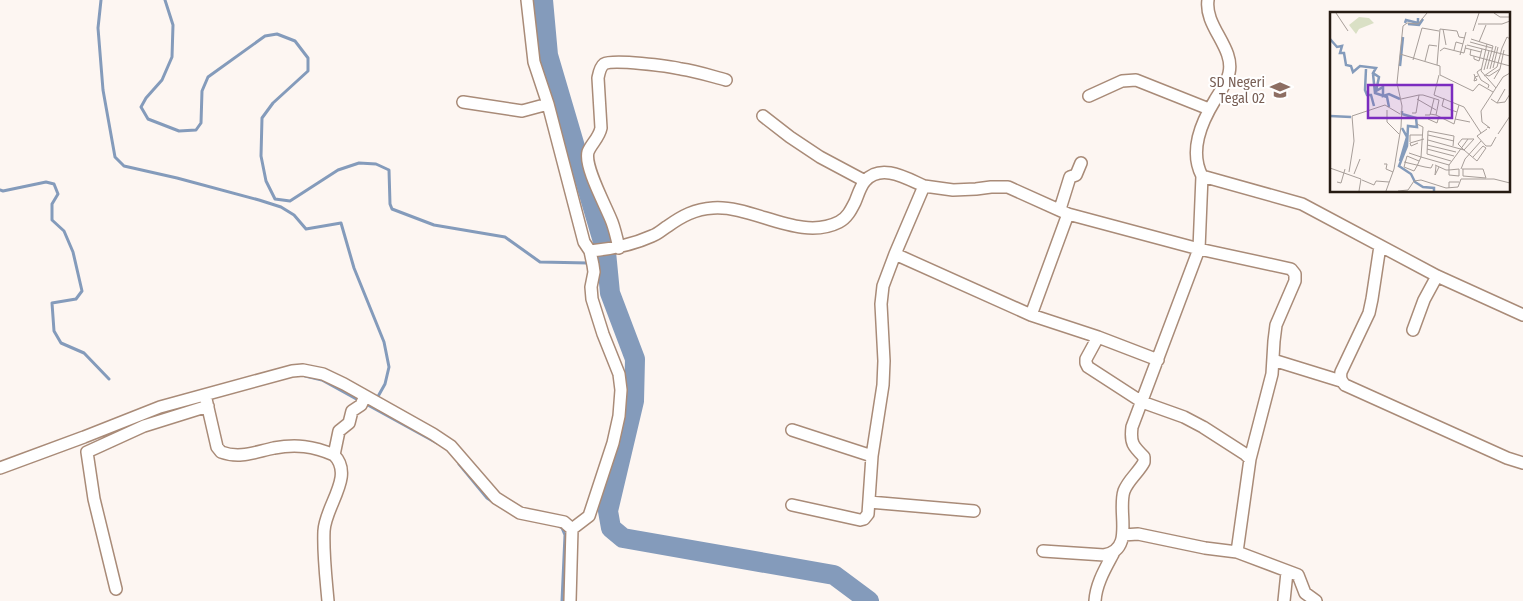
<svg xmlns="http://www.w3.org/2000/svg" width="1523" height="601" font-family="'Fira Sans Condensed',sans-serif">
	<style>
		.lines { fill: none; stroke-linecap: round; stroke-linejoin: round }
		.stream { stroke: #849bbb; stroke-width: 3 }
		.river { stroke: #849bbb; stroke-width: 20 }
		.minor-casing { stroke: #a98b78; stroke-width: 14 }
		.minor { stroke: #fff; stroke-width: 11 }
		.labels { text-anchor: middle; stroke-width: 4; stroke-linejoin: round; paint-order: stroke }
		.education-label { font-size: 14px; fill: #785e54; stroke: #fff; text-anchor: end }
		.inset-river { fill: none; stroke: #849bbb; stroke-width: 2.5 }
		.inset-road { fill: none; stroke: #a79e99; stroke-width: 1 }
		.view { fill: #7b2cbf; fill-opacity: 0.15; stroke: #7b2cbf; stroke-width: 2.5 }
		.inset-edge { fill: none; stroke: #261b13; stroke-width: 2.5 }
	</style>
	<rect width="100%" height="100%" fill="#fdf6f2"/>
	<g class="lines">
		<!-- stream -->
		<path class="stream" d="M 101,0 L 98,28 L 103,90 L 115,157 L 124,166 L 177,178 L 259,200 L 281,207 L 294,215 L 306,229 L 341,223 L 354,268 L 384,342 L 389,367 L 385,384 L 376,400
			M 165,0 L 173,25 L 172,57 L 162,80 L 146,98 L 141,107 L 148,119 L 179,131 L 196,130 L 201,123 L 202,91 L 208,77 L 265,36 L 277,34 L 295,41 L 308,58 L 308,71 L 273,103 L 262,118 L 261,156 L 266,181 L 275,199 L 290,201 L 338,170 L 359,163 L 376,164 L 389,170 L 390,204 L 392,209 L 434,225 L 505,237 L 540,262 L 588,263
			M 0,190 L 3,191 L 46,182 L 54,184 L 58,194 L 52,204 L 52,220 L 64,231 L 73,252 L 82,291 L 76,299 L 52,303 L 54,331 L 61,343 L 84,353 L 109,379
			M 305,376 L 322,380 L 360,401
			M 366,404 L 437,443
			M 459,464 L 487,498 L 493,502
			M 557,525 L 562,528 L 565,535 L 562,601"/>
		<!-- river -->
		<path class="river" d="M 543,0 L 548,55 L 606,252 L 610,293 L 635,359 L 634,401 L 608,511 L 611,528 L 623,538 L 834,575 L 869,601"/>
		<defs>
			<path id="minor" d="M 527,0 L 534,62 L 548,104 L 584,242 L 590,251 L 593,265 L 594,272 L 591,287 L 592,299 L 603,334 L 619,374 L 621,390 L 619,416 L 613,443 L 589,516 L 572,529 L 570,601
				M 1208,0 C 1204,26 1235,48 1229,73 C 1227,83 1220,91 1215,100 C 1201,123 1189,151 1202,176 L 1302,204 L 1437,276 L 1523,315
				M 1089,96 L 1122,81 L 1136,80 L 1209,109
				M 463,102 L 522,111 L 548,104
				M 763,116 L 790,137 L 820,157 L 865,181
				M 1060,209 L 1070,177 L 1076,175 L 1081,163
				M 1380,246 L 1372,299 L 1369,313 L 1341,372 C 1340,378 1341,381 1345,385 L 1507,458 L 1523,463
				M 619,248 C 617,239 615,230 612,222 C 606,206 584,167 588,152 C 591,144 599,138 601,128 L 598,78 C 599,73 600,67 604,64 C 613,59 669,66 681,69 C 696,71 711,76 726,80
				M 590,251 C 612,249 632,245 652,236 C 658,234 663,229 668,226 C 682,216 695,209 713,208 C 753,205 800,242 839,222 C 847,218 851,210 855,202 C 858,195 860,187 865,181 C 881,163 906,178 924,186
				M 895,254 L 1031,315 L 1098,337 L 1086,359 L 1086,363 L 1088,367 L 1142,402 L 1184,417 L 1203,427 L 1245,454 L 1250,459
				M 1031,315 L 1068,214
				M 1413,330 L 1424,300 L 1437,276
				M 1098,337 L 1158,360
				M 1273,360 L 1341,381
				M 206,399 L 217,447 L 221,452 C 240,459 255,452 274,448 C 296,444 313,446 334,455 L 339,431 L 349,423 L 352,411 L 361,405 L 365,396
				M 792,430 L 872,456
				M 0,468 L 84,437 L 160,407 L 292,371 L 303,370 L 323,374 L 344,384 L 433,434 L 451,446 L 496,498 L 520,513 L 564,522 L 572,529
				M 869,502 L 974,511
				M 792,505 L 860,520 L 864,519 L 868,514 L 872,456 L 883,385 L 884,361 L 881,304 L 883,286 L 895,254 L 924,186 L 953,190 L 976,189 L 991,187 L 1008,187 L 1068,214 L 1199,249 L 1291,269 L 1295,274 L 1295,281 L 1276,325 L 1274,341 L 1272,374 L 1250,459 L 1237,552 L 1205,548 L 1138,534 L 1123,535
				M 1043,551 L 1104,555 C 1135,550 1117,512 1124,491 C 1128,480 1139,472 1144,462 L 1144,457 C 1133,446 1130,443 1132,427 L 1199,249 L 1202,176
				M 1237,552 L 1298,575 L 1305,593 L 1316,601
				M 116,589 L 94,499 L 87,452 L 144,426 L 208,406
				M 328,601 C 326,578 323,554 324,531 C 325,506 355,476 334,455
				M 1095,601 C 1096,584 1105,569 1113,554
				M 1284,601 L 1287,572"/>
		</defs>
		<!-- minor casing -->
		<use href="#minor" class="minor-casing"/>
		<!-- minor -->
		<use href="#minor" class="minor"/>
	</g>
	<!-- icons -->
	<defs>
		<symbol id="school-bare" viewBox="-9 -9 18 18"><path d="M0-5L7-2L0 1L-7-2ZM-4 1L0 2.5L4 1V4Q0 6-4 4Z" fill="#8d6e63" stroke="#fff" stroke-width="2.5" paint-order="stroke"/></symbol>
	</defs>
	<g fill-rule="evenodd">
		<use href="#school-bare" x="1266" y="76" width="28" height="28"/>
	</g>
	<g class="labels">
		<!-- education labels -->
		<g class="education-label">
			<text x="1265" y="87">SD Negeri<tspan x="1265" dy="16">Tegal 02</tspan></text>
		</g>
	</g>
	<!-- overview -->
	<g transform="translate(1330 12)">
		<rect width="180" height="180" fill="#fdf6f2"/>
		<path d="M 29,5 L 39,6 L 44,11 L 29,17 L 26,22 L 19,13 Z" fill="#dae0c5"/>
		<path class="inset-river" d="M 75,11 L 76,8 L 88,11 L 88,6M 78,12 L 89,13 L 93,7M 0,27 L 7,35 L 12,34 L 10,41 L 14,41 L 16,53 L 21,54 L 23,60 L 30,54 L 46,56 L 43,61 L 49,65 L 46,79 L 53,75 L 53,84 L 59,82 L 70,87M 70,54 L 73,25M 36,57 L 35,78 L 37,83 L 41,83 L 44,94M 43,62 L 45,81 L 57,85 L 59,95M 72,99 L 72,102 L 86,106 L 87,115 L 78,114 L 77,134 L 69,154 L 81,162 L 85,170 L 93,175 L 104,176 L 104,179M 0,104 L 21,105M 70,149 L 77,125 L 72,116"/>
		<path class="inset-road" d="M 6,1 L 18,19M 164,1 L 170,5 L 180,5M 148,12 L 172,12 L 180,9M 113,17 L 116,33M 143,19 L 149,1M 141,27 L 163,34 L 157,57M 140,30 L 162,36M 149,30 L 156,13M 157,32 L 151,59 L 166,76M 137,33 L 180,44M 135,36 L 151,40M 141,37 L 140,43 L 180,54M 124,38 L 126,30 L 133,32M 110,39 L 114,36 L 134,41 L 136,33M 70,42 L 73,14 L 77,11 L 88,12 L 97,1M 130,43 L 136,20M 144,44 L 144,47 L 149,49 L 152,37M 83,48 L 92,16 L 109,19M 95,49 L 99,33 L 107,34M 107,53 L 110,17 L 127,19 L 129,25 L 135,26M 163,56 L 168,35M 151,57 L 147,60 L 151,68 L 159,73 L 158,76M 160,57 L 166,34M 170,57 L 174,38M 154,58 L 159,39M 144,62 L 145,65 L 147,68 L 144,69 L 145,65 L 148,64M 109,63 L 104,83 L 134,95 L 151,121M 156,63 L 159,64 L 170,57 L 164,67M 154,64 L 167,55 L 172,36 L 177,25 L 180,27M 114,86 L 112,94 L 121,98 L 127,100 L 129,93M 71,87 L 89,83M 87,87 L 106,98M 161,87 L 167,91 L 175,77M 167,91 L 175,90 L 180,82M 57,98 L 57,110 L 69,122M 82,101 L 86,101 L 89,83 L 93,83 L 109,88 L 106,103 L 100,102M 95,103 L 100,103 L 104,87M 106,103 L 124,112 L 127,100M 98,107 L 107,111 L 109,104M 125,107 L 140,110M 87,112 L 93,115 L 91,145 L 119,153M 157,115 L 160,116 L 152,110 L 151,99 L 173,65 L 180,61M 157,117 L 147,124 L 156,134 L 161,134 L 166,125M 168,122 L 180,104M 98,123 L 124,129M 98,128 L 134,138 L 144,127M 80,130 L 80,123 L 93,123M 88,131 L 81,134 L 80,131 L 94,127M 97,133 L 126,140M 97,137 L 124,144M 79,141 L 91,145 L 87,154 L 84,159 L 74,155 L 77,144 L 89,149M 143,145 L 153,134 L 156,136 L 147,149 L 134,138 L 128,132 L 132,127 L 144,127M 121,149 L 97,142 L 98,119 L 124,124 L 123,134M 74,150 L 95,155 L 101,156 L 103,152M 54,152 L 57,152 L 56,157 L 63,160M 105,153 L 116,158 L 119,158 L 129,157 L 129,164 L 119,163 L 119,153 L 138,127M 106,154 L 105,163 L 109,155M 0,156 L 31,167 L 29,179M 131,157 L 135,147 L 151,129M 132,157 L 153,157 L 156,166 L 133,164 L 133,157M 19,160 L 24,129 L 22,104 L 55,93 L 70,102M 24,162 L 30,147M 32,168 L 44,173 L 46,169 L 59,170M 7,170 L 11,171 L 15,157M 119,176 L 119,170 L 129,170M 56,179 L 64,157 L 71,115 L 72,94 L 67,71 L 70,42 L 110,54 L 110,63 L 143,79 L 149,72 L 163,80M 68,179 L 78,178 L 84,169 L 91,168 L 116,176 L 128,175 L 131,167 L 164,167 L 180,171"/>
		<path class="view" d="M 38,73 L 122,73 L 122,106 L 38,106 Z"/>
		<rect width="180" height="180" class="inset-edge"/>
	</g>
</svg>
